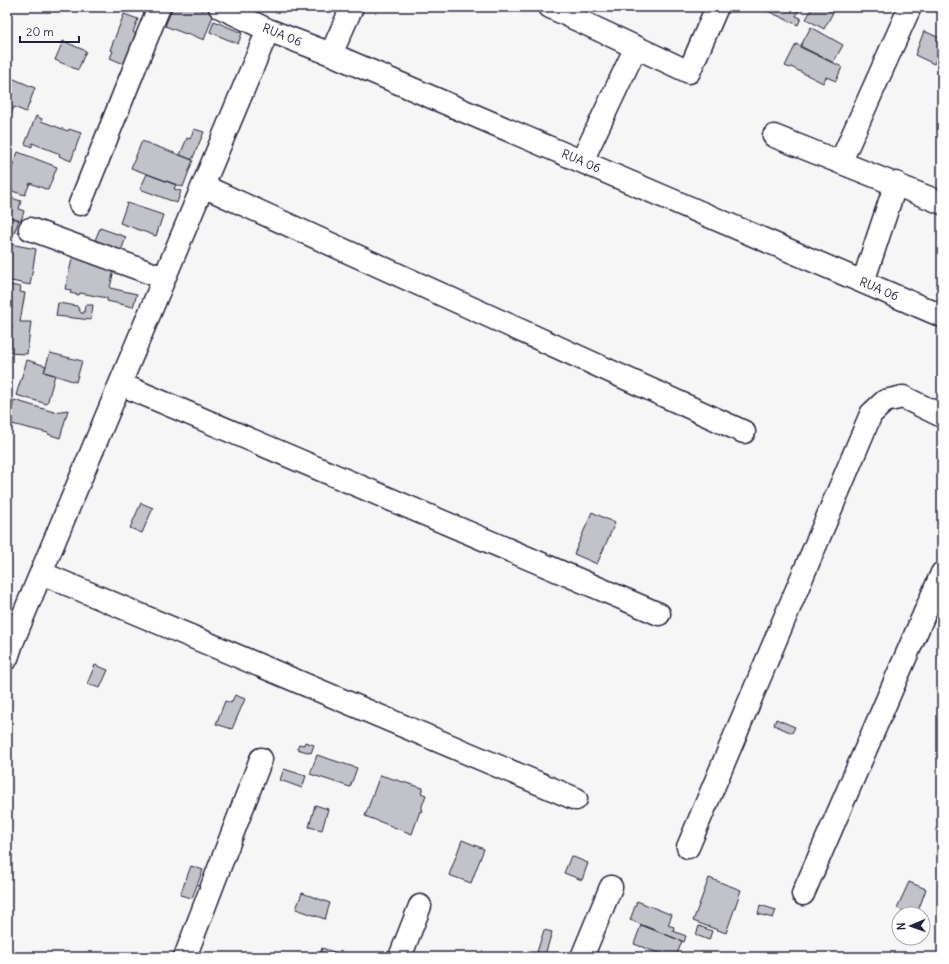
<svg xmlns="http://www.w3.org/2000/svg" width="949" height="964" font-family="Delius,sans-serif">
	<style>
		.building { fill: #c2c2c9; stroke: #22223b }
		.lines { fill: none; stroke-linecap: round; stroke-linejoin: round }
		.minor-casing { stroke: #22223b; stroke-width: 25 }
		.minor { stroke: #fff; stroke-width: 22 }
		.labels { text-anchor: middle; stroke-width: 3; stroke-linejoin: round; paint-order: stroke }
		.street-label { font-size: 12px; fill: #22223b; stroke: #fff }
	</style>
	<rect width="100%" height="100%" fill="#f6f6f7"/>
	<filter id="ink" filterUnits="userSpaceOnUse"><feTurbulence type="fractalNoise" baseFrequency=".025" numOctaves="2"/><feDisplacementMap in="SourceGraphic" scale="8" xChannelSelector="R" yChannelSelector="G"/><feConvolveMatrix kernelMatrix="1 2 1 2 8 2 1 2 1" color-interpolation-filters="sRGB"/></filter>
	<g filter="url(#ink)">
		<!-- building -->
		<path class="building" d="M 173,7 L 195,7 L 203,10 L 204,8 L 214,13 L 204,40 L 187,33 L 186,34 L 165,26 Z
			M 759,7 L 800,7 L 796,16 L 801,18 L 798,25 Z
			M 813,7 L 836,7 L 824,29 L 806,19 Z
			M 124,14 L 138,19 L 133,32 L 136,34 L 124,64 L 110,58 L 113,51 L 110,50 Z
			M 214,21 L 242,33 L 238,44 L 210,32 Z
			M 811,27 L 843,45 L 833,63 L 800,47 Z
			M 924,31 L 942,39 L 942,46 L 934,64 L 915,55 Z
			M 63,41 L 86,51 L 78,70 L 55,60 Z
			M 796,44 L 842,67 L 836,81 L 826,77 L 823,83 L 791,67 L 790,68 L 785,66 Z
			M 7,76 L 35,88 L 26,112 L 14,107 L 10,116 L 7,115 Z
			M 36,116 L 42,119 L 41,121 L 68,131 L 69,129 L 81,133 L 71,161 L 59,156 L 60,154 L 32,143 L 32,147 L 25,144 Z
			M 194,129 L 204,132 L 192,160 L 180,155 L 187,138 L 190,139 Z
			M 142,141 L 193,160 L 183,187 L 131,168 Z
			M 18,152 L 57,167 L 48,190 L 30,183 L 25,195 L 12,191 L 13,190 L 7,187 L 11,176 L 9,175 Z
			M 147,174 L 176,185 L 174,189 L 181,191 L 177,203 L 140,189 Z
			M 7,189 L 10,190 L 8,197 L 21,201 L 19,209 L 24,211 L 21,221 L 7,216 Z
			M 127,203 L 163,215 L 156,236 L 120,223 Z
			M 7,216 L 19,220 L 10,244 L 36,249 L 30,285 L 7,280 L 7,260 L 10,245 L 7,244 Z
			M 100,228 L 126,237 L 120,254 L 93,245 Z
			M 73,255 L 115,265 L 110,288 L 137,294 L 133,307 L 107,301 L 107,298 L 80,293 L 79,295 L 70,293 L 71,290 L 65,289 Z
			M 10,285 L 21,287 L 20,292 L 25,293 L 20,322 L 31,322 L 27,354 L 7,353 L 7,326 L 13,327 L 7,325 L 7,288 L 10,289 Z
			M 58,303 L 77,306 L 81,313 L 84,313 L 85,305 L 93,305 L 91,320 L 56,316 Z
			M 50,353 L 82,361 L 76,382 L 44,372 Z
			M 27,360 L 46,366 L 44,372 L 55,375 L 47,404 L 16,395 Z
			M 14,400 L 54,412 L 68,410 L 60,438 L 48,434 L 48,433 L 8,423 Z
			M 141,503 L 153,508 L 142,533 L 130,528 Z
			M 592,512 L 615,523 L 597,564 L 574,554 Z
			M 95,665 L 108,670 L 100,688 L 87,684 Z
			M 235,695 L 245,699 L 232,729 L 216,724 L 225,701 L 231,703 Z
			M 776,719 L 795,727 L 792,733 L 774,725 Z
			M 305,742 L 314,745 L 311,753 L 297,749 L 299,744 L 304,745 Z
			M 317,755 L 357,768 L 350,787 L 310,774 Z
			M 284,769 L 306,776 L 302,788 L 280,780 Z
			M 380,775 L 423,788 L 421,793 L 426,795 L 422,806 L 422,809 L 423,810 L 422,812 L 420,811 L 412,834 L 365,816 Z
			M 315,805 L 328,809 L 322,830 L 309,827 Z
			M 462,840 L 484,849 L 471,883 L 449,875 Z
			M 571,856 L 588,863 L 582,880 L 564,873 Z
			M 191,866 L 203,870 L 192,898 L 180,895 Z
			M 709,878 L 741,890 L 726,933 L 693,921 Z
			M 909,882 L 926,889 L 917,914 L 910,914 L 897,908 Z
			M 302,893 L 330,903 L 325,919 L 296,909 Z
			M 637,901 L 672,915 L 668,925 L 674,927 L 673,931 L 686,936 L 684,942 L 630,920 Z
			M 760,905 L 776,910 L 773,918 L 758,914 Z
			M 641,925 L 682,941 L 676,957 L 669,957 L 634,944 Z
			M 699,926 L 712,931 L 709,940 L 696,935 Z
			M 544,930 L 552,932 L 545,955 L 537,952 Z
			M 322,948 L 340,954 L 339,957 L 310,957 L 312,954 L 319,957 Z"/>
		<g class="lines">
			<defs>
				<path id="minor" d="M 220,7 L 268,30 L 331,54 L 942,316
					M 550,7 L 689,72 L 717,7
					M 331,54 L 352,7
					M 774,136 L 942,203
					M 582,161 L 636,47
					M 841,161 L 910,7
					M 203,186 L 744,432
					M 80,204 L 159,7
					M 30,229 L 164,278
					M 863,282 L 896,183
					M 120,384 L 659,614
					M 41,573 L 576,799
					M 7,658 L 12,643 L 41,573 L 268,30
					M 688,847 L 871,414 L 885,401 L 903,397 L 942,416
					M 803,894 L 942,573
					M 185,957 L 261,759
					M 400,957 L 420,906
					M 582,957 L 611,887"/>
			</defs>
			<!-- minor casing -->
			<use href="#minor" class="minor-casing"/>
			<!-- minor -->
			<use href="#minor" class="minor"/>
		</g>
	</g>
	<g class="labels">
		<!-- street labels -->
		<g class="street-label">
			<text transform="translate(282 35) rotate(22)" y="4">RUA 06</text>
			<text transform="translate(581 161) rotate(23)" y="4">RUA 06</text>
			<text transform="translate(879 289) rotate(23)" y="4">RUA 06</text>
		</g>
	</g>
	<!-- margin -->
	<rect width="949" height="964" fill="none" stroke="#fff" stroke-width="24"/>
	<rect x="12" y="12" width="925" height="940" fill="none" stroke="#22223b" stroke-width="1.5" filter="url(#ink)"/>
	<!-- north arrow -->
	<g transform="translate(911 926) rotate(268)"><circle r="19" fill="#ffffff" stroke="#a7a7b1"/>
	<path d="M0-3L7 15L0 10L-7 15Z" fill="#22223b"/>
	<text y="-6" font-size="11" font-weight="bold" text-anchor="middle" fill="#22223b">N</text>
	</g>
	<!-- scale -->
	<path d="M20 36v6h59v-6" fill="none" stroke="#22223b" stroke-width="2"/>
	<text x="26" y="36" font-size="12" fill="#22223b" stroke="#ffffff" stroke-width="3" paint-order="stroke">20 m</text>
</svg>
